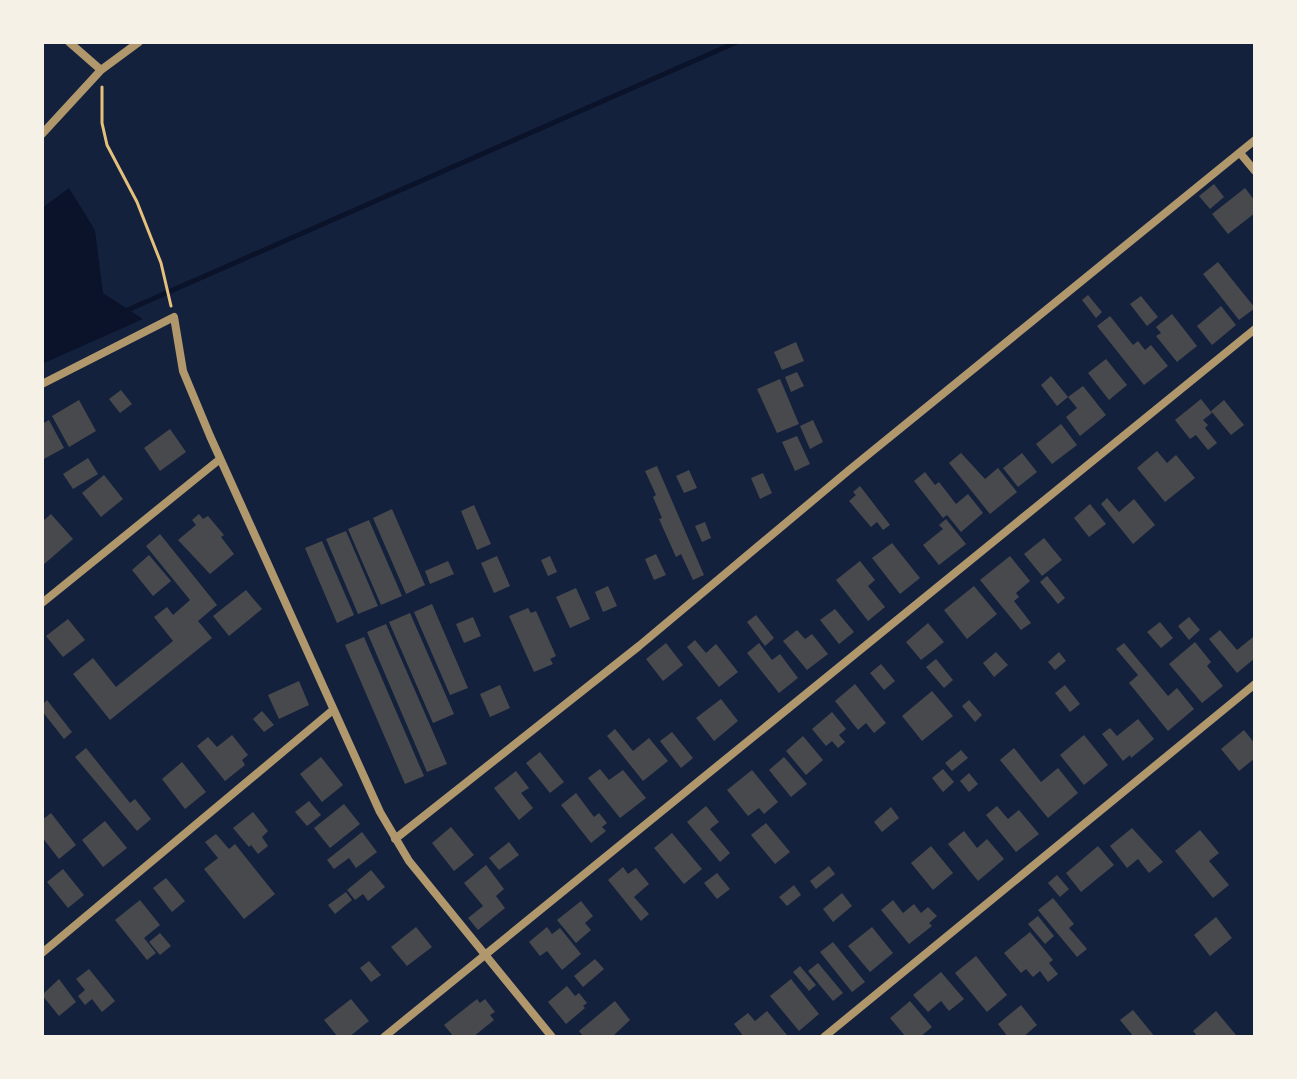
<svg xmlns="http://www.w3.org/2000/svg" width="1297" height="1079" font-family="Commissioner,sans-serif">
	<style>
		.water { fill: #0b132b }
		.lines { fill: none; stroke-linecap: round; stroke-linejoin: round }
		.stream { stroke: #0b132b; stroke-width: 5 }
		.building { fill: #48494c }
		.path { stroke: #e5c07b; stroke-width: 3 }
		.minor { stroke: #b1986c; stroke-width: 8 }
	</style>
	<rect width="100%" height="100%" fill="#14213d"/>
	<!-- water -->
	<path class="water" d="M 69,188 L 95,230 L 103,293 L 143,319 L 42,364 L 42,208 Z"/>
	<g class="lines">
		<!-- stream -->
		<path class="stream" d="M 123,312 L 737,42"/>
	</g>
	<!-- building -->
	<path class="building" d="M 1214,184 L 1224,197 L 1210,209 L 1199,196 Z
		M 1245,188 L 1255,201 L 1255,213 L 1228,234 L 1212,214 Z
		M 1218,262 L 1255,308 L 1239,320 L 1203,274 Z
		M 1088,295 L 1102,312 L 1096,318 L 1082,300 Z
		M 1141,296 L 1158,317 L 1147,326 L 1130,304 Z
		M 1221,306 L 1236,325 L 1212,345 L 1197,326 Z
		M 1172,314 L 1197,346 L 1177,362 L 1156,336 L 1161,333 L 1156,327 Z
		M 1110,316 L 1133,345 L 1138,341 L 1145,350 L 1151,345 L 1168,366 L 1144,385 L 1097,326 Z
		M 796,342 L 804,361 L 782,370 L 774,352 Z
		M 1106,359 L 1127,385 L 1109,400 L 1088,373 Z
		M 797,372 L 804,386 L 791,392 L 785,377 Z
		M 1051,376 L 1068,397 L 1057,406 L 1041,385 Z
		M 780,379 L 799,424 L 777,433 L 757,389 Z
		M 1083,386 L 1106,415 L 1080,436 L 1066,417 L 1077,408 L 1068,397 Z
		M 121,390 L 132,404 L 120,413 L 109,399 Z
		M 1201,399 L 1212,413 L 1203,420 L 1208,425 L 1205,428 L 1217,443 L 1208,450 L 1196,435 L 1190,439 L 1175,420 Z
		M 79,400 L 96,431 L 69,447 L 52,416 Z
		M 1224,400 L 1244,425 L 1231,435 L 1211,411 Z
		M 49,420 L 64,448 L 42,460 L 42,424 Z
		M 813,420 L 823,442 L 810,449 L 800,426 Z
		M 1061,424 L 1077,445 L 1052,464 L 1036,444 Z
		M 170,429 L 186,452 L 160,471 L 144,448 Z
		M 797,436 L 810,464 L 795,471 L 782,442 Z
		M 1157,451 L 1167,463 L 1176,455 L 1195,478 L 1165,502 L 1137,468 Z
		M 961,453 L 985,479 L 998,468 L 1017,492 L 990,514 L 949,463 Z
		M 1022,453 L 1037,472 L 1018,487 L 1003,468 Z
		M 88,458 L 98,474 L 73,489 L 63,474 Z
		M 657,466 L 704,575 L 693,580 L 681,554 L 676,557 L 659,519 L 662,518 L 653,497 L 656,495 L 645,471 Z
		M 689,470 L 697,488 L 684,493 L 676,476 Z
		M 925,472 L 935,485 L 939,482 L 956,504 L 968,494 L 983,513 L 961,532 L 947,515 L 943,518 L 914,481 Z
		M 763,473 L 772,493 L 760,499 L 751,478 Z
		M 104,475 L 123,499 L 101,517 L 82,493 Z
		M 860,486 L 890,525 L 883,530 L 877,522 L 871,527 L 849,501 L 856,495 L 853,492 Z
		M 1107,498 L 1119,512 L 1134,499 L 1155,525 L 1133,544 L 1101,504 Z
		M 1090,504 L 1106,524 L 1089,537 L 1074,518 Z
		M 474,505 L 491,544 L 477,550 L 461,511 Z
		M 392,509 L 425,585 L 406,594 L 373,518 Z
		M 51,514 L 73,539 L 42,566 L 42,522 Z
		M 199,514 L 203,519 L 208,516 L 224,535 L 221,537 L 234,554 L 210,574 L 178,540 L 196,525 L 192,520 Z
		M 946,519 L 966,544 L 939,565 L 923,545 L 943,529 L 939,525 Z
		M 369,520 L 402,596 L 381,605 L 348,529 Z
		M 705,522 L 711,538 L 702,542 L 695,526 Z
		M 346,531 L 378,606 L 358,614 L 326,539 Z
		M 160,534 L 217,605 L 198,621 L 212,638 L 110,720 L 73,674 L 93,658 L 116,687 L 173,641 L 154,617 L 167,607 L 173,615 L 190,600 L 146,546 Z
		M 1044,538 L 1062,560 L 1042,576 L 1024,554 Z
		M 322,541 L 354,615 L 337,623 L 305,548 Z
		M 892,543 L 920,578 L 900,594 L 872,558 Z
		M 656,554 L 666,575 L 654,580 L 645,559 Z
		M 149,555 L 171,581 L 153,596 L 132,570 Z
		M 497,556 L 510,586 L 494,593 L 481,563 Z
		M 550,556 L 557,572 L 548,576 L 541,560 Z
		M 1010,556 L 1030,581 L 1016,593 L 1019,597 L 1014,601 L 1031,623 L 1021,630 L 980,580 Z
		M 448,561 L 454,574 L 430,584 L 425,571 Z
		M 860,561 L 875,580 L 868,586 L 885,607 L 868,621 L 836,580 Z
		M 1047,576 L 1065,598 L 1058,604 L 1040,582 Z
		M 608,586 L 617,606 L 603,612 L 595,592 Z
		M 974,586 L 997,614 L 967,639 L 944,610 Z
		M 576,588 L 590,619 L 570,628 L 556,597 Z
		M 246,590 L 262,609 L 229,636 L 213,616 Z
		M 432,604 L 468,688 L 450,695 L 414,612 Z
		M 528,608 L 531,613 L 536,611 L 556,656 L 550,659 L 553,664 L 534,672 L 509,616 Z
		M 835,609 L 854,632 L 839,644 L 820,620 Z
		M 410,613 L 454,714 L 433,723 L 389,622 Z
		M 756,615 L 774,638 L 765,646 L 747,622 Z
		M 473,617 L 481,636 L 464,643 L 456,624 Z
		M 1189,617 L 1200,630 L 1189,640 L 1178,626 Z
		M 68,619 L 85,640 L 63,657 L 46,636 Z
		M 1160,622 L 1173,638 L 1161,648 L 1147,632 Z
		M 928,623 L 944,642 L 921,660 L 906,642 Z
		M 386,624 L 447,764 L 427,772 L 367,632 Z
		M 797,630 L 805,639 L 812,634 L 828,654 L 807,670 L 783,641 Z
		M 1220,630 L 1237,650 L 1253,637 L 1255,639 L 1255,658 L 1237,673 L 1209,639 Z
		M 364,637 L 424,776 L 405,784 L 345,645 Z
		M 695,640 L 706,653 L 716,644 L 738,672 L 719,687 L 687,647 Z
		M 1195,642 L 1211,662 L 1207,666 L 1223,686 L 1202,703 L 1169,664 Z
		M 666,643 L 683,665 L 663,681 L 646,659 Z
		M 759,643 L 772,660 L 780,654 L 798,678 L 779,693 L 747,653 Z
		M 1124,643 L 1168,696 L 1177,688 L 1194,709 L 1168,731 L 1129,683 L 1138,675 L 1116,649 Z
		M 996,652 L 1008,665 L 994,677 L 983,663 Z
		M 1059,652 L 1066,661 L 1055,670 L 1048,662 Z
		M 936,659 L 953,680 L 944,688 L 926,667 Z
		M 881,664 L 895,681 L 884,690 L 870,673 Z
		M 299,681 L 309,705 L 279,719 L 268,695 Z
		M 855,684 L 886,723 L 874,733 L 866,723 L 858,730 L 835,701 Z
		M 500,685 L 510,708 L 490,717 L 480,694 Z
		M 1065,685 L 1080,704 L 1070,712 L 1055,693 Z
		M 932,691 L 953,716 L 922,741 L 902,716 Z
		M 721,699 L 738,721 L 714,741 L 696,718 Z
		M 47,700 L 72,732 L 64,739 L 42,711 L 42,705 Z
		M 969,700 L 982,715 L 975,722 L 962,706 Z
		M 262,711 L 274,725 L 264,732 L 253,719 Z
		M 832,712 L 846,729 L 839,735 L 845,742 L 838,748 L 832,741 L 826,746 L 812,729 Z
		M 1138,719 L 1154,739 L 1131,758 L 1130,755 L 1123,761 L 1102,734 L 1110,728 L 1117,736 Z
		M 615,729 L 633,751 L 649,738 L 668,761 L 643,781 L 607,736 Z
		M 1244,730 L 1255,744 L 1255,758 L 1239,771 L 1221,749 Z
		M 672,732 L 693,758 L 681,768 L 660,741 Z
		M 232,735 L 248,755 L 242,760 L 245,765 L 225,781 L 197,746 L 208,737 L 217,747 Z
		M 1084,735 L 1108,765 L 1084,785 L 1060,755 Z
		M 803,736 L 823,760 L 806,775 L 786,751 Z
		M 86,748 L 130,803 L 135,799 L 151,819 L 137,831 L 75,757 Z
		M 1014,748 L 1041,782 L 1058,768 L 1078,793 L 1048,818 L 1000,760 Z
		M 961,750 L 968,758 L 952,771 L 945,763 Z
		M 540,752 L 564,782 L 550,793 L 526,763 Z
		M 321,757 L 343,785 L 322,802 L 300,774 Z
		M 784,757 L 807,784 L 791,797 L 769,770 Z
		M 182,762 L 206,792 L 185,809 L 162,779 Z
		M 600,769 L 609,780 L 623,770 L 646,798 L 620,818 L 588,778 Z
		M 943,769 L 954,782 L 943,792 L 932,778 Z
		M 752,770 L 778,802 L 764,814 L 759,808 L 748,816 L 727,790 Z
		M 516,771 L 529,788 L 521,793 L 533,808 L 519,820 L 494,788 Z
		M 969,773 L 978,784 L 969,792 L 960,781 Z
		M 576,793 L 594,817 L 599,813 L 607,823 L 602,827 L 606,831 L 591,843 L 561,805 Z
		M 309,801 L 321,815 L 307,826 L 295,812 Z
		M 344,804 L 360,824 L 330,848 L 314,828 Z
		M 706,806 L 719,822 L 710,829 L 730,853 L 720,862 L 687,822 Z
		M 997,806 L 1008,819 L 1019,810 L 1039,834 L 1016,852 L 986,815 Z
		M 891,807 L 899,818 L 882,832 L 874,822 Z
		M 253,812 L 268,831 L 262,837 L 268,846 L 258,854 L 251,845 L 249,847 L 233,828 Z
		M 51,813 L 76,845 L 59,859 L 42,837 L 42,820 Z
		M 105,821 L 127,848 L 103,867 L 82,840 Z
		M 766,823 L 790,852 L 775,864 L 751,835 Z
		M 451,827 L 474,855 L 454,871 L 432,843 Z
		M 1132,828 L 1163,862 L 1149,873 L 1138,859 L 1127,868 L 1110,846 Z
		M 1200,830 L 1219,853 L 1209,861 L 1229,885 L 1213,898 L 1175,851 Z
		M 964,831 L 977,848 L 987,839 L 1004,859 L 978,881 L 948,844 Z
		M 362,832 L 377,852 L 356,868 L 349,858 L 334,869 L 327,860 Z
		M 672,833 L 702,869 L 684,884 L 654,848 Z
		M 216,834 L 229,849 L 235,844 L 275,894 L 244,919 L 204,869 L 218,858 L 205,842 Z
		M 509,842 L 519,855 L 499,870 L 489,858 Z
		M 931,846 L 953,873 L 933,890 L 911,863 Z
		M 1098,846 L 1114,865 L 1081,892 L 1066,873 Z
		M 486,865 L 504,889 L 496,896 L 505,908 L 478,930 L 468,918 L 483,906 L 464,883 Z
		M 829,866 L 835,874 L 816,889 L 810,881 Z
		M 623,867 L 628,874 L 636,868 L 649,884 L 634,897 L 649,914 L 641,921 L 608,880 Z
		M 63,869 L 84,895 L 68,908 L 47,882 Z
		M 371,870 L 385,887 L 368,901 L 363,894 L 355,900 L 347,890 Z
		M 717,873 L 730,889 L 717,899 L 704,883 Z
		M 1057,875 L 1069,889 L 1060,897 L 1048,883 Z
		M 166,878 L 185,901 L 172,912 L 153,888 Z
		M 794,885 L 801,895 L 787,906 L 779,897 Z
		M 346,892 L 352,900 L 335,914 L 328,905 Z
		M 842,893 L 852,906 L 833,922 L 823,909 Z
		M 1053,898 L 1074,924 L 1069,928 L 1087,949 L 1077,957 L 1038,910 Z
		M 140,900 L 160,925 L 144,938 L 156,953 L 147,960 L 115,920 Z
		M 893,900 L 903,913 L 914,904 L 921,913 L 928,907 L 937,916 L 929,923 L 932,926 L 909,944 L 881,910 Z
		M 581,901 L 593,916 L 585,923 L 591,930 L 576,943 L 557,920 Z
		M 1038,916 L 1054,936 L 1045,944 L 1028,924 Z
		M 1216,917 L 1232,938 L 1210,956 L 1194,935 Z
		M 416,927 L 432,947 L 407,966 L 391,947 Z
		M 547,927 L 552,934 L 560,928 L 581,954 L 562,970 L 547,951 L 540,956 L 529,942 Z
		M 872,927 L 893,953 L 870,972 L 848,946 Z
		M 1030,932 L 1053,960 L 1049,963 L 1058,974 L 1048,982 L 1040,971 L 1033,977 L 1026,969 L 1021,973 L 1004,953 Z
		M 160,933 L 171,946 L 160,955 L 149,942 Z
		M 833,942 L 865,982 L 852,992 L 820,952 Z
		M 976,956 L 1007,995 L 987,1012 L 955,973 Z
		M 595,959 L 604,969 L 583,987 L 574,976 Z
		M 369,961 L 381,975 L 371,982 L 360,968 Z
		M 818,963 L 843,993 L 833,1001 L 808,971 Z
		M 800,966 L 816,985 L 809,991 L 793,972 Z
		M 89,969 L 115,1001 L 102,1012 L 92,999 L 85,1005 L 78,996 L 85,990 L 76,979 Z
		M 941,972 L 964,999 L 949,1011 L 941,1001 L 928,1012 L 913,995 Z
		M 59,979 L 76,1002 L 59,1016 L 42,995 Z
		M 791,979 L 819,1014 L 799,1031 L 770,996 Z
		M 567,986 L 575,996 L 579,993 L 587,1003 L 583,1006 L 585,1008 L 566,1024 L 548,1002 Z
		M 351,999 L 369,1021 L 349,1037 L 338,1037 L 324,1020 Z
		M 477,999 L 480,1003 L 485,999 L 495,1012 L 490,1015 L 494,1020 L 473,1037 L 454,1037 L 444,1025 Z
		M 615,1001 L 630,1020 L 612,1037 L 584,1037 L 579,1031 Z
		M 910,1001 L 932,1027 L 920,1037 L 906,1037 L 890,1018 Z
		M 1021,1005 L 1037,1025 L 1023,1037 L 1008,1037 L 998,1024 Z
		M 1133,1010 L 1155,1037 L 1134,1037 L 1120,1020 Z
		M 767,1011 L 787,1035 L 784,1037 L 744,1037 L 734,1024 L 748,1013 L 755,1021 Z
		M 1216,1011 L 1236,1035 L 1233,1037 L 1198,1037 L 1193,1031 Z"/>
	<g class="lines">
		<!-- path -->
		<path class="path" d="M 102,87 L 102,123 L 107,145 L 137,202 L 161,263 L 171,306"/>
		<!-- minor -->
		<path class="minor" d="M 69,42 L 101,70
			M 42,134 L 101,70 L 139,42
			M 1240,153 L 1255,171
			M 42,384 L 174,317 L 183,371 L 210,436 L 380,812 L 409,861 L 552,1037
			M 42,603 L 220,459
			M 395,839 L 639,646 L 848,471 L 1255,140
			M 42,953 L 333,710
			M 384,1037 L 1255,329
			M 824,1037 L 1255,684"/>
	</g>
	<!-- border -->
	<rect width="1297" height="1079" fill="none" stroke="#f6f1e7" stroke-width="88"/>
</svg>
